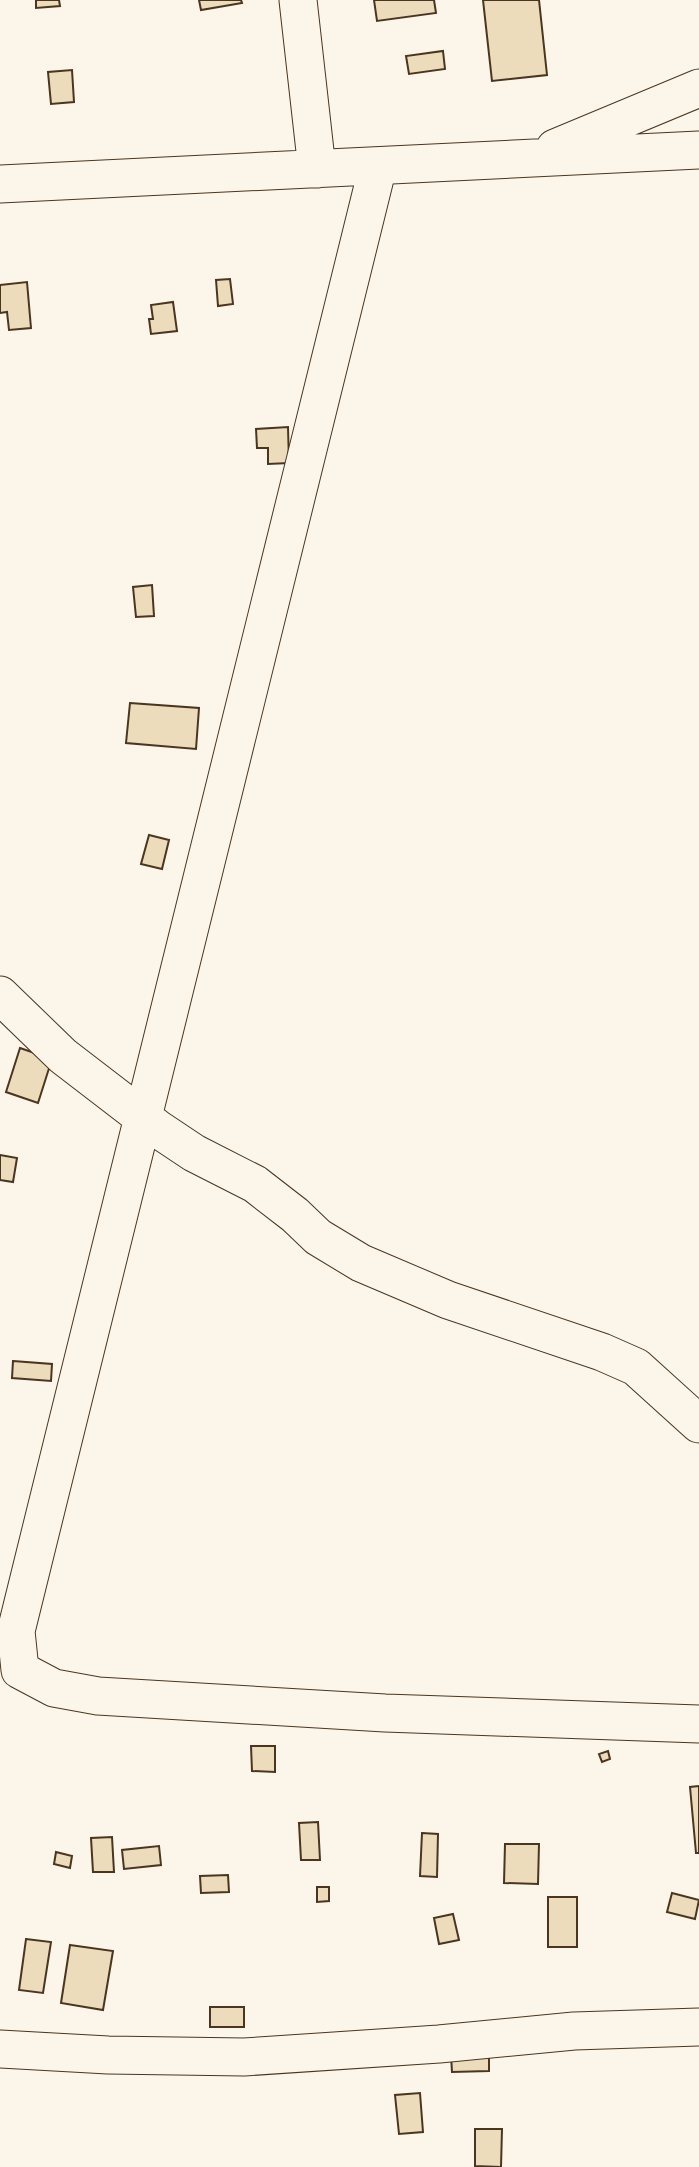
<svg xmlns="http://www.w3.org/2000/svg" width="699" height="2167" font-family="'IBM Plex Sans',sans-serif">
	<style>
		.building { fill: #ecdcbc; stroke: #4a3520; stroke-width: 2 }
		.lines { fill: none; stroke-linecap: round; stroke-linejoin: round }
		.minor-casing { stroke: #4a3520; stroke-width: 39 }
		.minor { stroke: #fbf6e9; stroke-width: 37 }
	</style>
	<rect width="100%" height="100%" fill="#fbf6e9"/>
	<!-- building -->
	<path class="building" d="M 36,0 L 59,0 L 60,6 L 36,8 Z
		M 199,0 L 241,0 L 242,3 L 201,10 Z
		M 374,0 L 434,0 L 436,13 L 377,21 Z
		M 483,0 L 539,0 L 547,75 L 492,81 Z
		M 443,51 L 445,69 L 409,74 L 406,56 Z
		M 72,70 L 74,102 L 51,104 L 48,72 Z
		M 230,279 L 233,304 L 218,306 L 216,280 Z
		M 27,282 L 31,328 L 9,330 L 7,312 L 0,313 L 0,285 Z
		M 173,302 L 177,331 L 151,334 L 149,319 L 153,319 L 151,305 Z
		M 288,427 L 289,463 L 268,464 L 268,448 L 257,448 L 256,429 Z
		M 152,585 L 154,616 L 136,617 L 133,587 Z
		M 130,703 L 199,708 L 196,749 L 126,743 Z
		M 149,835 L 169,840 L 162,869 L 141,864 Z
		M 20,1048 L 52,1059 L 38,1103 L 6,1092 Z
		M 0,1155 L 17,1158 L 13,1182 L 0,1180 Z
		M 13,1361 L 52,1364 L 51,1381 L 12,1378 Z
		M 251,1746 L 275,1746 L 275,1772 L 252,1771 Z
		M 608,1751 L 610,1759 L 602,1762 L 599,1754 Z
		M 699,1786 L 699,1853 L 696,1853 L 690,1787 Z
		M 318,1822 L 320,1860 L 301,1860 L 299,1823 Z
		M 422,1833 L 438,1834 L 437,1877 L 420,1876 Z
		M 112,1837 L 114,1872 L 93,1872 L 91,1838 Z
		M 505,1844 L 539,1844 L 538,1884 L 504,1883 Z
		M 159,1846 L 161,1865 L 124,1869 L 122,1850 Z
		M 56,1852 L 72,1856 L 70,1868 L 54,1864 Z
		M 228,1875 L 229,1892 L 201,1893 L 200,1876 Z
		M 317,1887 L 329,1887 L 329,1901 L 317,1902 Z
		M 672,1893 L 699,1900 L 695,1919 L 667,1912 Z
		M 548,1897 L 577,1897 L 577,1947 L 548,1947 Z
		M 453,1914 L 459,1940 L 439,1944 L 434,1918 Z
		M 26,1939 L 51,1942 L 43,1993 L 19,1990 Z
		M 70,1945 L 113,1951 L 103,2010 L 61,2003 Z
		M 210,2007 L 244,2007 L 244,2027 L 210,2027 Z
		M 489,2054 L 489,2071 L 452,2072 L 451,2055 Z
		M 420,2093 L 423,2132 L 399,2134 L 395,2095 Z
		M 475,2129 L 502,2129 L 501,2167 L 475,2166 Z"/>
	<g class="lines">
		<defs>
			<path id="minor" d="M 298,0 L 317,169
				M 555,148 L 699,88
				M 378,166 L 16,1631 L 20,1670 L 54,1688 L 98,1696 L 385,1713 L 699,1724
				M 0,184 L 699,150
				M 0,995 L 63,1056 L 158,1129 L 194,1153 L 255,1184 L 295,1215 L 318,1237 L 361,1263 L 448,1300 L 602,1352 L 636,1367 L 699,1424
				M 0,2049 L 108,2055 L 244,2057 L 439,2044 L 574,2031 L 699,2027"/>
		</defs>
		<!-- minor casing -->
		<use href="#minor" class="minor-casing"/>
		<!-- minor -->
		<use href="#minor" class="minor"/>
	</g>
</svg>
